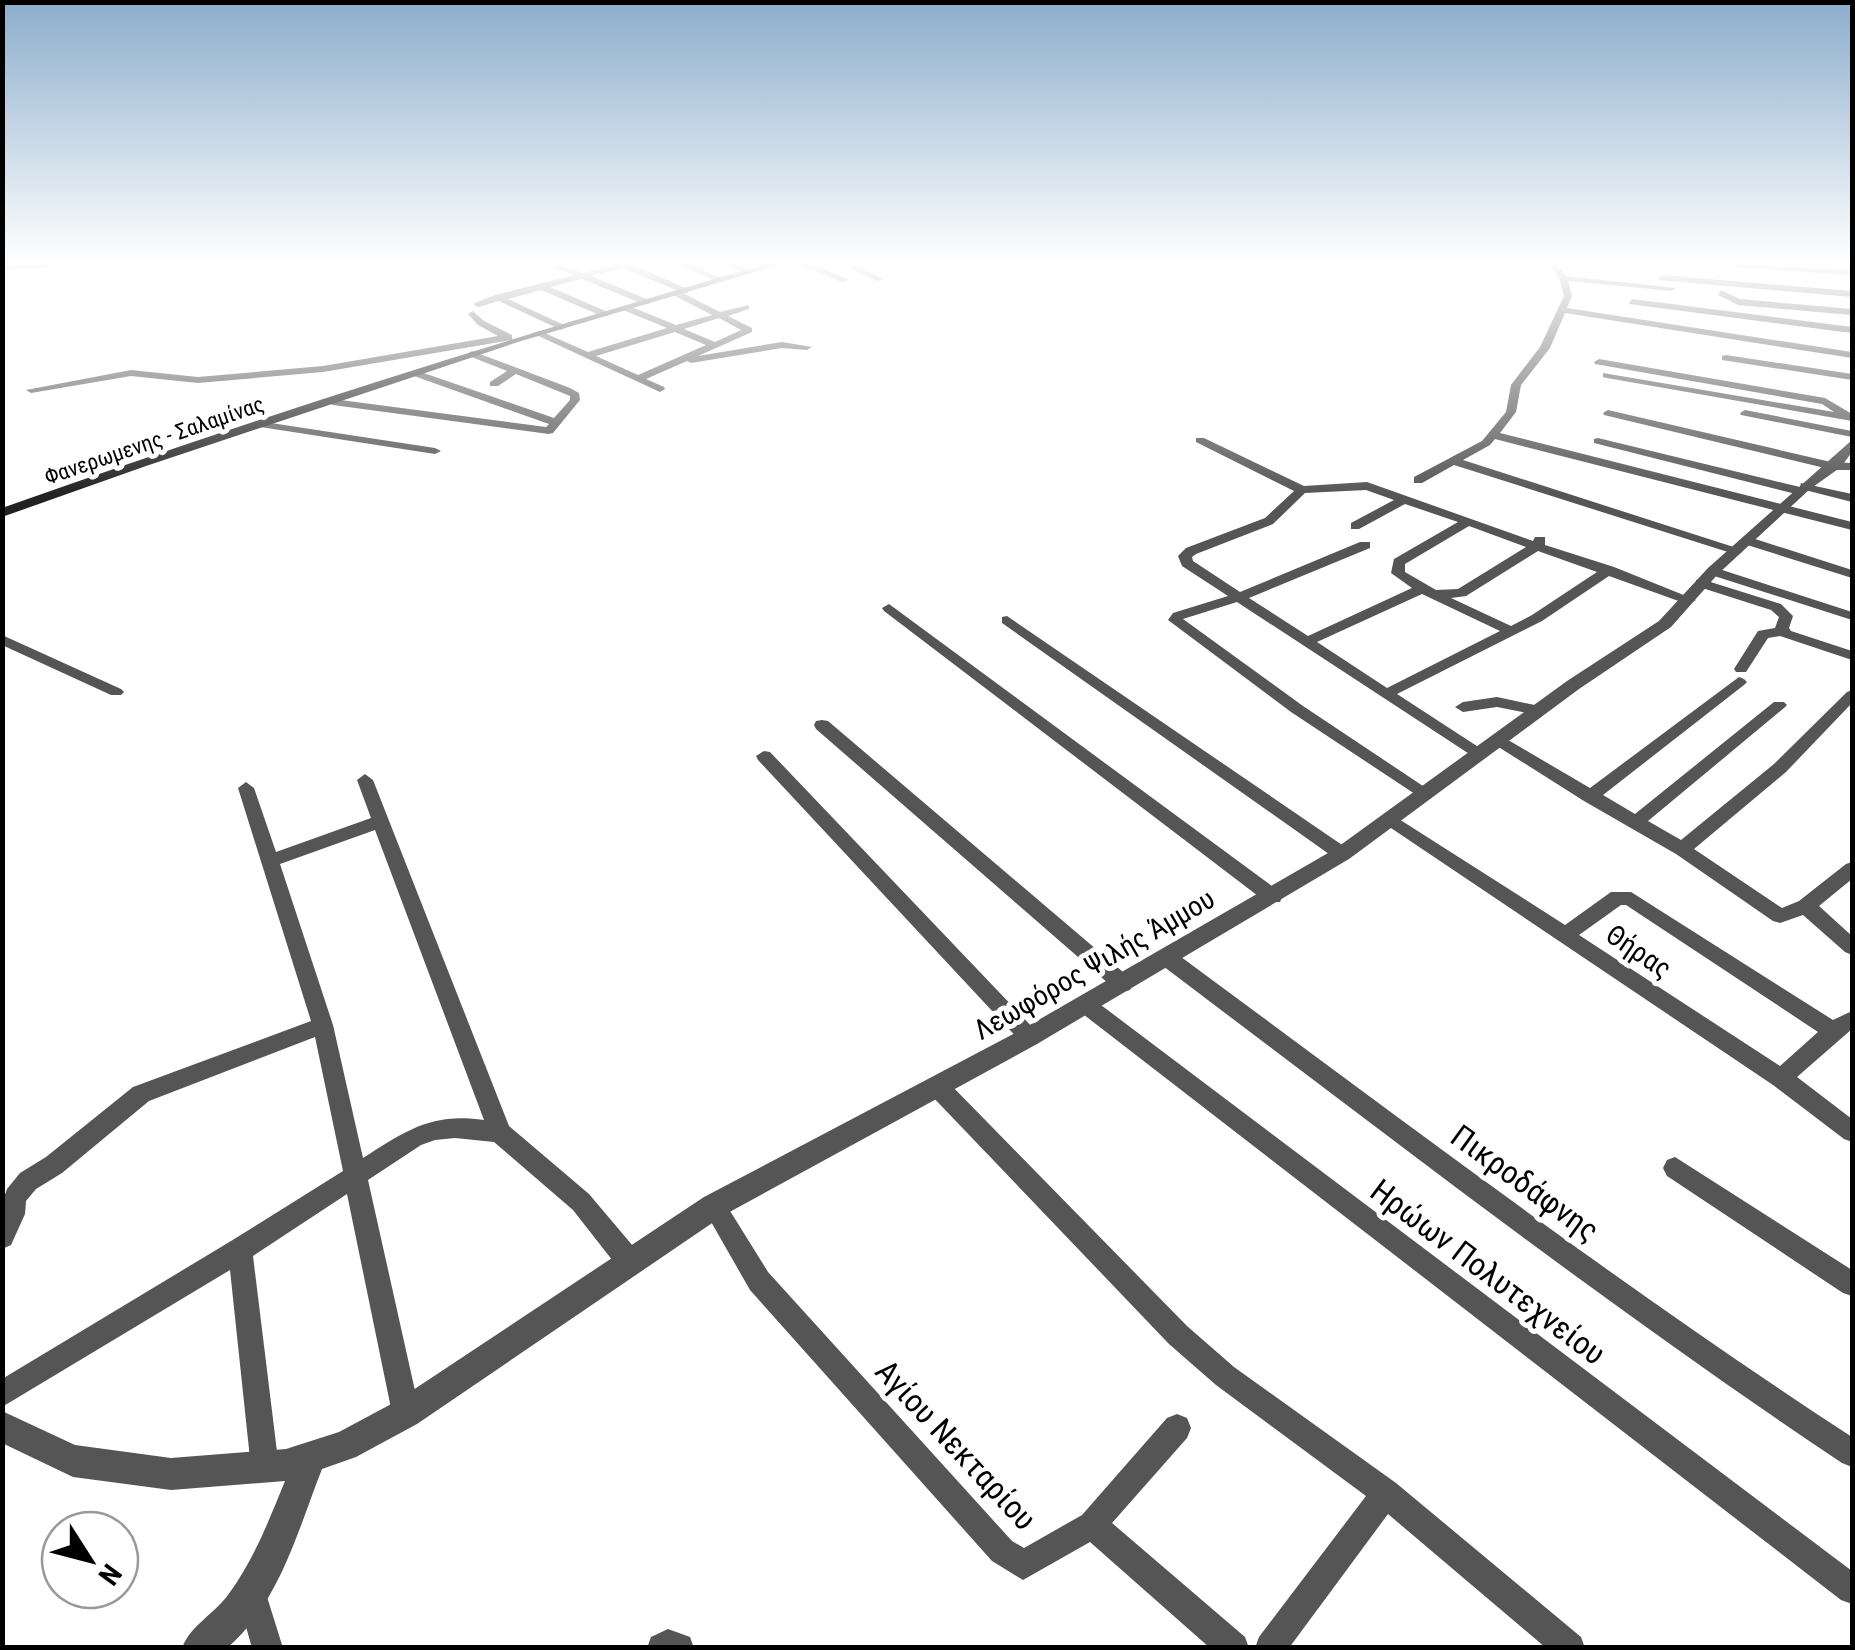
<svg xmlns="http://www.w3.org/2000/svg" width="1855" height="1650" font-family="'Roboto Condensed',sans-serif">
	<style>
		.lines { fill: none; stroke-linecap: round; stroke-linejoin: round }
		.minor { fill: #555; fill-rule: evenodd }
		.tertiary { fill: #555; fill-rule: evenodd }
		.secondary { fill: #222; fill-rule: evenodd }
		.labels { text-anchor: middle; stroke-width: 10; stroke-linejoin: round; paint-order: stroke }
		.far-street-label { font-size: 22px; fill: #000; stroke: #fff }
		.street-label { font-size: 28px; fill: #000; stroke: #fff }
		.near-street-label { font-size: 32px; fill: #000; stroke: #fff }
	</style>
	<rect width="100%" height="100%" fill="#fff"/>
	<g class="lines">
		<!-- minor -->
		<path class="minor" d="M 53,264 L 49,267 L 2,270 L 2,265 Z
			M 557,264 L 583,273 L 617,264 L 631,264 L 688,289 L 688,293 L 683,293 L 720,312 L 749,305 L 749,309 L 728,316 L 752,328 L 752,332 L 698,356 L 782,342 L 812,347 L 807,350 L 782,348 L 691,363 L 687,361 L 646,379 L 664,387 L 665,389 L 660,392 L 532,333 L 540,331 L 588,352 L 667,328 L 623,310 L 623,306 L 629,306 L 676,325 L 712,315 L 673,295 L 676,290 L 623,268 L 591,276 L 649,300 L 649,304 L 643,304 L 582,279 L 550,287 L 608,312 L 608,316 L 602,316 L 541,290 L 508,299 L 564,325 L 566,327 L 561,330 L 499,301 L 478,307 L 473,304 L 495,295 L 574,275 L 556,268 ZM 719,318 L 741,330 L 715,342 L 684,329 ZM 675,332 L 706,345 L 638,375 L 596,356 Z
			M 679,264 L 690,264 L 725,280 L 718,282 Z
			M 728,264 L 738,264 L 752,273 L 745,275 Z
			M 798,264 L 810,264 L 849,280 L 842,282 Z
			M 840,264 L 851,264 L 884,279 L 877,281 Z
			M 930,264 L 939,264 L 939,265 L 935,268 Z
			M 1549,264 L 1557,264 L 1566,276 L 1676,288 L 1672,291 L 1568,281 L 1572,296 L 1567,308 L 1852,352 L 1852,358 L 1565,313 L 1550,348 L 1521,385 L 1516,412 L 1500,433 L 1852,522 L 1852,530 L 1495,439 L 1490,445 L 1463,460 L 1743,550 L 1741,553 L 1731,553 L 1454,465 L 1422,483 L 1414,483 L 1414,477 L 1482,441 L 1506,412 L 1511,385 L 1540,347 L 1564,296 L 1559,278 Z
			M 1732,264 L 1852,270 L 1852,275 L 1736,267 Z
			M 1661,275 L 1852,291 L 1852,297 L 1658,280 Z
			M 1721,290 L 1740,299 L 1852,309 L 1852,315 L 1738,305 L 1718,295 Z
			M 1632,299 L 1852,327 L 1852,333 L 1629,304 Z
			M 473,311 L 484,321 L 512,335 L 512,340 L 323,372 L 198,383 L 131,376 L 31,393 L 26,390 L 131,370 L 198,377 L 323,366 L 498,336 L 478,325 L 468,314 Z
			M 472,351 L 570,388 L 579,393 L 580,400 L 553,433 L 549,434 L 333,405 L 328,402 L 333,399 L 546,427 L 549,424 L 414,376 L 414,372 L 418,371 L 554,418 L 570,400 L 570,396 L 516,374 L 498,386 L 490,386 L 490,382 L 507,371 L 469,356 L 467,354 Z
			M 1726,355 L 1852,374 L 1852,380 L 1722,360 L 1722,356 Z
			M 1599,359 L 1825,398 L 1852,414 L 1852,421 L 1607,378 L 1603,377 L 1603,373 L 1834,412 L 1822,404 L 1595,364 L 1594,362 Z
			M 1608,410 L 1831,462 L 1852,463 L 1852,470 L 1833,470 L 1604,415 L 1603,413 Z
			M 1745,410 L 1852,431 L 1852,437 L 1741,415 L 1740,413 Z
			M 258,421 L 435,448 L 441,451 L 435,454 L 254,426 L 254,422 Z
			M 1196,438 L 1204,438 L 1304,486 L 1367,482 L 1533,541 L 1535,537 L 1545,537 L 1545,545 L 1614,567 L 1696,600 L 1689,604 L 1684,603 L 1609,576 L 1542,621 L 1397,694 L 1483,750 L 1485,754 L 1483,758 L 1477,759 L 1237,602 L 1183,619 L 1303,706 L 1435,794 L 1427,800 L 1421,798 L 1291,712 L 1168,620 L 1173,613 L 1228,596 L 1182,566 L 1178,556 L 1186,548 L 1265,518 L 1294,491 L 1196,442 ZM 1366,490 L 1394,500 L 1351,523 L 1351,529 L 1359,529 L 1405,504 L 1458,522 L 1394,559 L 1391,573 L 1412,588 L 1308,636 L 1249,598 L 1370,548 L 1370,542 L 1360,542 L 1240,592 L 1193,561 L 1192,557 L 1196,554 L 1273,524 L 1305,493 ZM 1469,526 L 1526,547 L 1458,589 L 1436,590 L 1405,572 L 1405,564 ZM 1538,551 L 1597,572 L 1532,615 L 1511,626 L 1451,598 L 1466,596 ZM 1422,594 L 1500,631 L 1387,688 L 1317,642 Z
			M 1598,438 L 1800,487 L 1801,483 L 1852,494 L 1852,502 L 1805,490 L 1804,494 L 1800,495 L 1594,443 L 1594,439 Z
			M 1749,537 L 1852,570 L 1852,578 L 1744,544 L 1744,538 Z
			M 1713,567 L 1852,612 L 1852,620 L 1708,574 L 1708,568 Z
			M 1701,579 L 1781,604 L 1793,616 L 1789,628 L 1791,631 L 1852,651 L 1852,660 L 1780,636 L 1768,638 L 1746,672 L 1736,672 L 1734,669 L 1758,631 L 1775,628 L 1779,617 L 1771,610 L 1696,586 L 1696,580 Z
			M 889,604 L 1280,892 L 1282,897 L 1280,902 L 1266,902 L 884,611 L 882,608 Z
			M 1007,616 L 1348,849 L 1351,854 L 1348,859 L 1336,859 L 1002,623 L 1002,617 Z
			M 2,635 L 121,689 L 124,692 L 121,695 L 111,695 L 2,645 Z
			M 1739,677 L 1744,679 L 1747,682 L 1744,685 L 1603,795 L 1635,814 L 1774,702 L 1784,702 L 1787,705 L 1784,708 L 1648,821 L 1681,840 L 1774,764 L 1847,692 L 1852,690 L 1852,703 L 1786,772 L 1694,849 L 1782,908 L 1799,901 L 1846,864 L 1852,862 L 1852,879 L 1819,906 L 1852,936 L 1852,955 L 1845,952 L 1803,915 L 1780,923 L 1773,921 L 1676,854 L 1584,801 L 1489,741 L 1491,737 L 1503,737 L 1590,788 Z
			M 1497,697 L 1544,707 L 1546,710 L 1538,715 L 1497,707 L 1463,712 L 1455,707 L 1463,702 Z
			M 822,720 L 828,721 L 1130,978 L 1133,984 L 1130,990 L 1123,992 L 1116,990 L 816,729 L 814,725 L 816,721 Z
			M 764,751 L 770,752 L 1036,1031 L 1039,1037 L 1036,1043 L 1029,1046 L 1022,1043 L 758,760 L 756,756 Z
			M 365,774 L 373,780 L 509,1126 L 589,1194 L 638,1252 L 641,1261 L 638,1270 L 629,1273 L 620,1270 L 573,1210 L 494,1142 L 455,1138 L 435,1140 L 421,1145 L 368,1180 L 420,1413 L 416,1423 L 406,1427 L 396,1423 L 392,1413 L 347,1194 L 253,1256 L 279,1468 L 275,1478 L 265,1482 L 255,1478 L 251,1468 L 230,1270 L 2,1407 L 2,1379 L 231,1241 L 343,1171 L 315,1037 L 149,1101 L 62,1173 L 36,1189 L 26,1201 L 25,1214 L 11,1245 L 2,1249 L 2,1203 L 7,1189 L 20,1173 L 46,1157 L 133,1087 L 311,1021 L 238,788 L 246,782 L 254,788 L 276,852 L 371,818 L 357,780 ZM 375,830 L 484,1120 C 432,1112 405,1131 363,1158 L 333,1025 L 280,864 Z
			M 1391,814 L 1565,925 L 1611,892 L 1631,892 L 1833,1020 L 1852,1011 L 1852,1029 L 1797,1077 L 1852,1119 L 1852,1142 L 1844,1139 L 1773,1085 L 1385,824 L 1382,820 ZM 1621,905 L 1626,905 L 1818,1032 L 1780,1066 L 1579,935 Z
			M 1166,949 L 1173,951 C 1397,1116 1619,1285 1852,1437 L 1852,1467 L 1842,1463 C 1607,1306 1384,1133 1159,963 L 1156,957 L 1159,951 Z
			M 1086,997 L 1093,999 L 1852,1571 L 1852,1604 L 1841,1600 L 1079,1011 L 1076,1005 L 1079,999 Z
			M 937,1076 L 945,1079 L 1187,1326 L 1234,1367 L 1396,1483 L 1581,1637 L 1585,1648 L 1546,1648 L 1388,1514 L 1289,1648 L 1255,1648 L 1259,1637 L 1366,1496 L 1216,1385 L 1169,1344 L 929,1093 L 926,1086 L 929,1079 Z
			M 1675,1157 L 1852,1270 L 1852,1296 L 1843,1293 L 1667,1176 L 1663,1168 L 1667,1160 Z
			M 714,1195 L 722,1198 L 768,1272 L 1012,1541 L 1024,1548 L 1082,1515 L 1167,1418 L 1177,1414 L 1187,1418 L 1191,1428 L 1187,1438 L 1112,1523 L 1245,1637 L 1249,1648 L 1210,1648 L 1090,1542 L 1023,1580 L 992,1561 L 750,1290 L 702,1206 L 706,1198 Z
			M 252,1580 L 263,1584 L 283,1648 L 252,1648 L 237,1595 L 241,1584 Z
			M 668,1629 L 690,1637 L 694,1648 L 647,1648 L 651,1637 Z"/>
		<!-- tertiary -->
		<path class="tertiary" d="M 1852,440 L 1852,452 L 1841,467 L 1810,489 L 1718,574 L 1671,627 L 1579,689 L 1349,859 L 1037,1044 L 724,1215 L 417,1424 L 356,1457 L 322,1469 C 298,1530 279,1604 227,1648 L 182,1648 C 190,1626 214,1614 228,1595 C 254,1560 269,1520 285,1481 L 171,1490 L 73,1477 L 2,1443 L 2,1411 L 75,1445 L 171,1458 L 286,1449 L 339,1432 L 395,1402 L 704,1197 L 1021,1030 L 1335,849 L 1567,681 L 1659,621 L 1708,568 Z"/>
		<!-- secondary -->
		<path class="secondary" d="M 767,264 L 782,264 L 518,342 L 146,466 L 2,517 L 2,508 C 255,418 509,338 767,264 Z"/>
	</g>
	<!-- sky -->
	<linearGradient id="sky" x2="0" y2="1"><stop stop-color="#8cadcc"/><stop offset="0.53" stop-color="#fff"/><stop offset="1" stop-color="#fff" stop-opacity="0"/></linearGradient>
	<rect width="1855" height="495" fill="url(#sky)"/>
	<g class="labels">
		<!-- far-street labels -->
		<g class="far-street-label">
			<text transform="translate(154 440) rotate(-19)" y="8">Φανερωμενης - Σαλαμίνας</text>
		</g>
		<!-- street labels -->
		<g class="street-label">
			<text transform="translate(1639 951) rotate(34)" y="10">Θήρας</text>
			<text transform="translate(1094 964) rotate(-30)" y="10">Λεωφόρος Ψιλής Άμμου</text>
		</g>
		<!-- near-street labels -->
		<g class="near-street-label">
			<text transform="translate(1525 1183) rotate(36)" y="11">Πικροδάφνης</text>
			<text transform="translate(1488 1272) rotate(37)" y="11">Ηρώων Πολυτεχνείου</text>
			<text transform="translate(956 1445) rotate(47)" y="11">Αγίου Νεκταρίου</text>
		</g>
	</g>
	<!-- border -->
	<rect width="1855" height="1650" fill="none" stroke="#000000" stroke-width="10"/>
	<!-- north arrow -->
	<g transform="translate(90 1560) rotate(126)"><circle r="48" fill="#ffffff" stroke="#999999" stroke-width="2.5"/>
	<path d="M0-8L18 38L0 25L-18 38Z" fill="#000000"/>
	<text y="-15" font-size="28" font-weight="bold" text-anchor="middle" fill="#000000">N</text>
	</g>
</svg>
